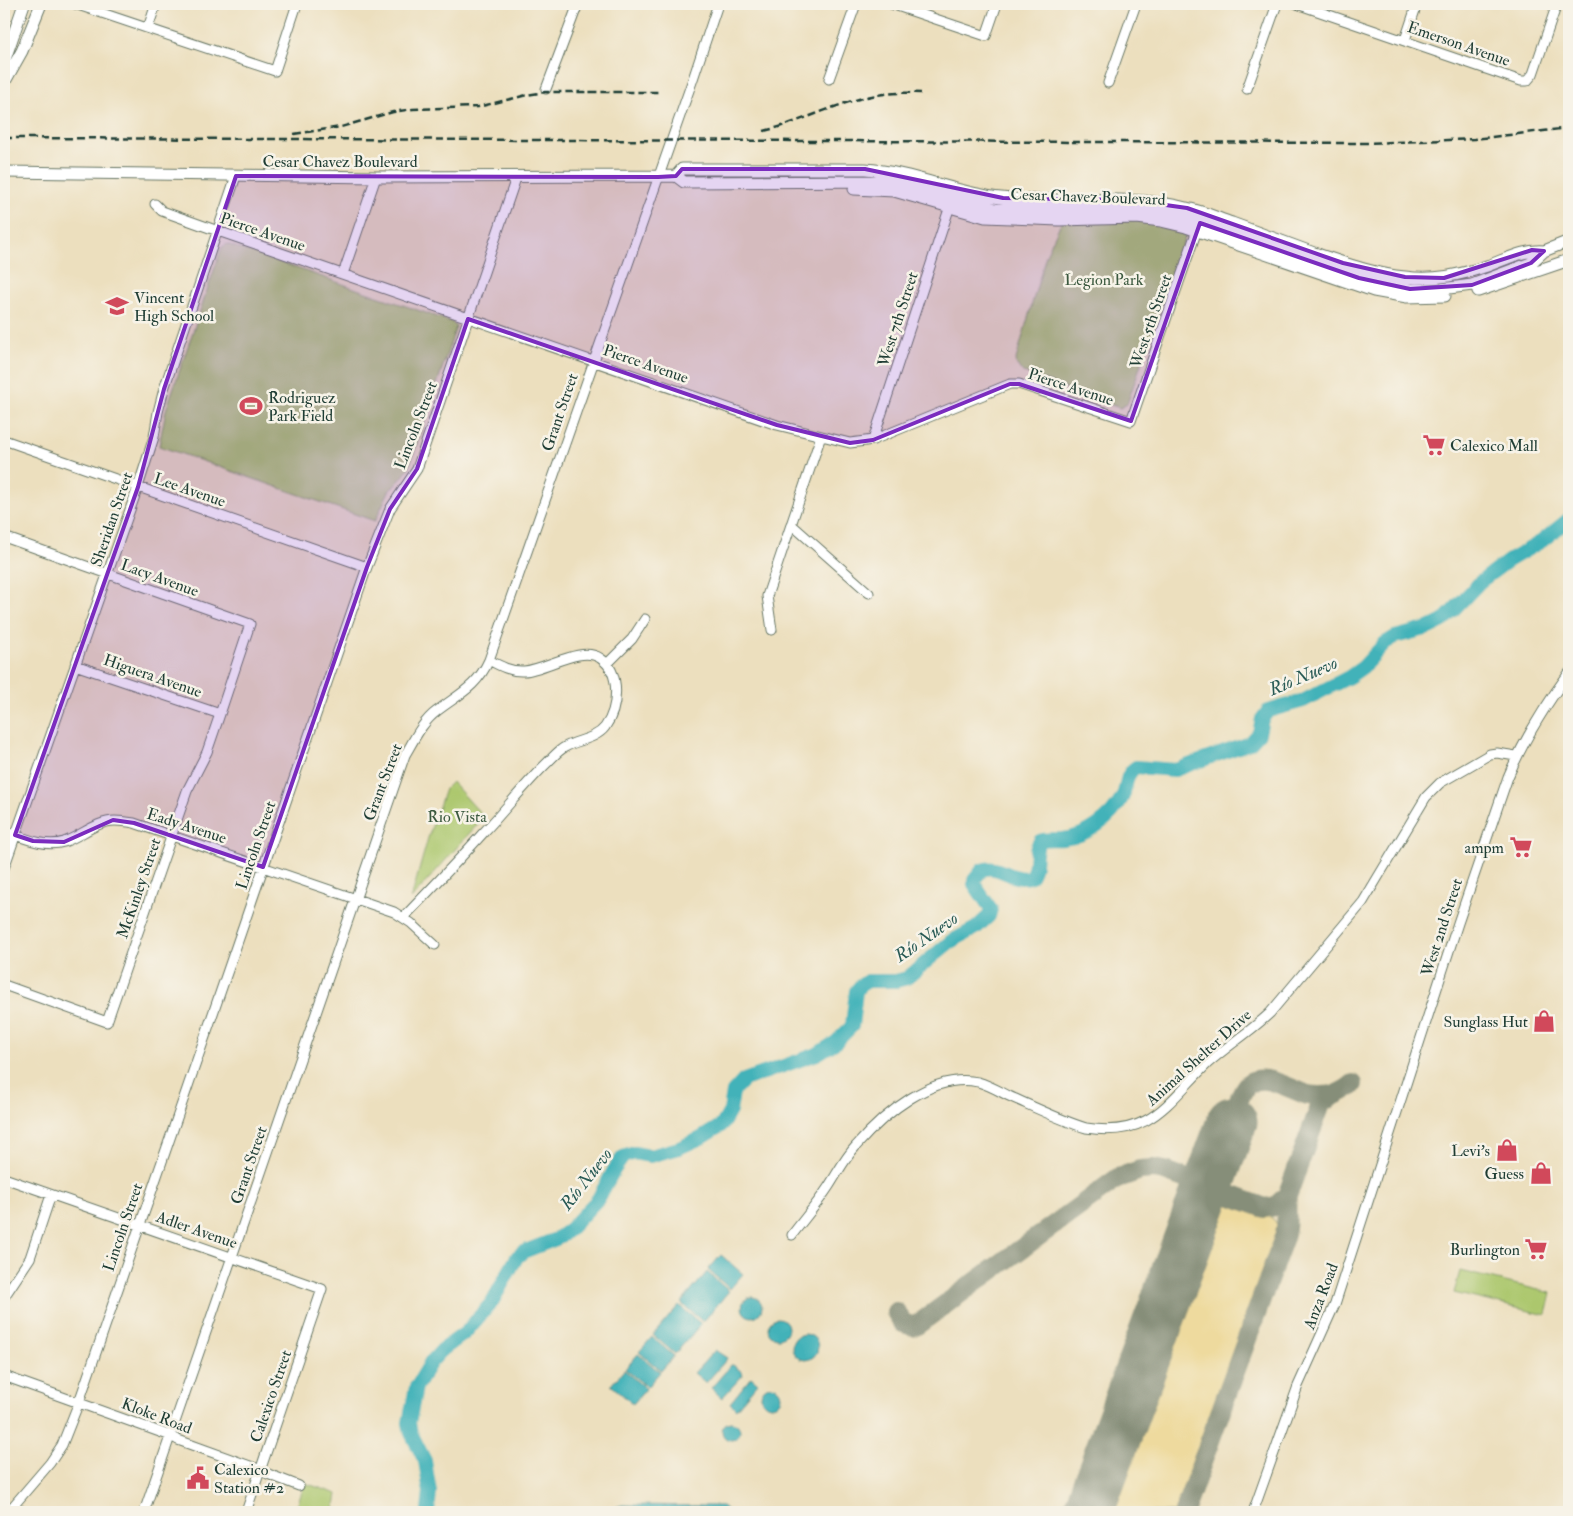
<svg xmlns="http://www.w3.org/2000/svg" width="1573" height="1516" font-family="'IM FELL Double Pica',serif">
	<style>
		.green { fill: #acc76d; stroke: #668250 }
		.sand { fill: #eeda9e; stroke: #868c69 }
		.water { fill: #42b2b9; stroke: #307876 }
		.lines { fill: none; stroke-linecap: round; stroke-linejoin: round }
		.river { stroke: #42b2b9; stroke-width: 14 }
		.taxiway { stroke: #868e79; stroke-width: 20 }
		.runway { stroke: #868e79; stroke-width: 51 }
		.minor-casing { stroke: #677664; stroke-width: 11 }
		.major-casing { stroke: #677664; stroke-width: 13 }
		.minor { stroke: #fff; stroke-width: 9 }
		.major { stroke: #fff; stroke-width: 11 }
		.rail { stroke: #1f3d34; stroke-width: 2.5; stroke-dasharray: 8 4; stroke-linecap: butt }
		.marked { fill: #7b2cbf; fill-opacity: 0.2; stroke: #7b2cbf; stroke-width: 4; stroke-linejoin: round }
		.labels { text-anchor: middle; stroke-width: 5; stroke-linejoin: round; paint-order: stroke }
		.street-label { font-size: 16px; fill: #1f3d34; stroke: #f7f3e8 }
		.park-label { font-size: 16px; fill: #3b593f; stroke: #f7f3e8 }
		.poi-label { font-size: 16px; fill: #1f3d34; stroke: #f7f3e8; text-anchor: end }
		.water-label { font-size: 18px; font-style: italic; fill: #285a55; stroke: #f7f3e8 }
	</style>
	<rect width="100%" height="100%" fill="#f7f3e8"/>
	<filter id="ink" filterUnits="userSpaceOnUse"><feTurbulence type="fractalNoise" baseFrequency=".02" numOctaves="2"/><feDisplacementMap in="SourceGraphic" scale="10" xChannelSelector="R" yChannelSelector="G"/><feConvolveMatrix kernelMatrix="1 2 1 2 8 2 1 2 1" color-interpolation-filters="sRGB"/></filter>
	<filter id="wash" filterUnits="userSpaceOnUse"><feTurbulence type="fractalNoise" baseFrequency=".0096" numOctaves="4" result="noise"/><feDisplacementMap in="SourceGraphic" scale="20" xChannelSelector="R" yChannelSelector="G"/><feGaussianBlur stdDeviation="1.12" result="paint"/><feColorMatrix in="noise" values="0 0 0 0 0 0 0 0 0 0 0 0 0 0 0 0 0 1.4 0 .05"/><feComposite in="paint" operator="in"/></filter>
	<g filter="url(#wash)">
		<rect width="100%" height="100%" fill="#ecdfbe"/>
		<!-- green -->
		<path class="green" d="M 1141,215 L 1188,229 L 1127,404 L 1120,408 L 1024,373 L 1015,363 L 1046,255 L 1064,216 Z
			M 227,244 L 452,322 L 456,327 L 409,468 L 401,479 L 389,491 L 375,521 L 159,446 L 166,410 L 222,247 Z
			M 452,782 L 484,817 L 411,899 L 428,838 L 445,789 Z
			M 1460,1271 L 1551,1293 L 1546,1315 L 1454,1293 Z
			M 305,1483 L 337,1494 L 334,1512 L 295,1512 Z"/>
		<!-- sand -->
		<path class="sand" d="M 1224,1202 C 1234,1202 1266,1212 1273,1219 C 1277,1223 1279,1227 1278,1233 L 1176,1512 L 1102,1512 L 1213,1211 L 1217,1205 Z"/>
		<!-- water -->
		<path class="water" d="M 721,1255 L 743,1274 L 730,1289 L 708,1270 Z
			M 707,1272 L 729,1291 L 703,1322 L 681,1303 Z
			M742 1307a10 10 0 1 1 20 0a10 10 0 1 1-20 0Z
			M 679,1305 L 701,1324 L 675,1354 L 653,1335 Z
			M768 1328a10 10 0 1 1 20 0a10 10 0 1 1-20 0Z
			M792 1347a13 13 0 1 1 26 0a13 13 0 1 1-26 0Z
			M 652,1337 L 674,1356 L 661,1371 L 639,1352 Z
			M 715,1350 L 727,1358 L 726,1360 L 706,1383 L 694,1373 Z
			M 638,1354 L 660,1372 L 647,1387 L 625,1369 Z
			M 731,1365 L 733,1365 L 742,1372 L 743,1375 L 722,1398 L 711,1388 Z
			M 624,1370 L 646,1389 L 633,1404 L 611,1385 Z
			M 751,1377 L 758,1383 L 736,1409 L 730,1403 Z
			M761 1396a10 10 0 1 1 20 0a10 10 0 1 1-20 0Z
			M722 1431a9 9 0 1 1 18 0a9 9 0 1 1-18 0Z
			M 622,1505 L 722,1506 L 725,1508 L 727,1512 L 613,1512 L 616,1507 Z"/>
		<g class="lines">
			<!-- river -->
			<path class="river" d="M 428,1512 L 430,1492 L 425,1461 L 411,1433 L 409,1423 L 416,1387 L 431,1362 L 442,1350 L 465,1333 L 492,1302 L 517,1257 L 523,1252 L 556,1239 L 569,1230 L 598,1199 L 614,1170 L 623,1157 L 634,1153 L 650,1156 L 679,1148 L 701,1138 L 722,1125 L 730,1111 L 733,1092 L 744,1080 L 817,1054 L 836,1042 L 852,1026 L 856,991 L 861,985 L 868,981 L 896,981 L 907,978 L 950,942 L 976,928 L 989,916 L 991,909 L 974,884 L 974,880 L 982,870 C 1000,863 1014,884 1031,876 C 1039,864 1032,852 1040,841 C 1047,838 1055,840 1063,839 C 1086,837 1112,818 1122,798 C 1128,786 1124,775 1136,767 L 1175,770 L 1250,743 L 1259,733 L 1262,719 L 1268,711 L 1303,701 L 1320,692 L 1349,677 L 1363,667 L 1385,643 L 1395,637 L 1429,628 L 1443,621 L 1480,582 L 1508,561 L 1542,541 L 1569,519"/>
			<!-- taxiway -->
			<path class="taxiway" d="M 1232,1122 C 1235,1112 1238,1099 1244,1089 C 1257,1067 1291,1090 1308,1095 C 1317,1097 1326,1096 1335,1095
				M 896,1312 L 903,1323 L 913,1326 L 917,1325 L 1118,1178 L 1140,1170 L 1154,1169 L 1165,1171 L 1265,1208 L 1276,1206 L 1287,1196 L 1321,1104 C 1330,1095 1344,1093 1353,1084
				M 1089,1512 L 1091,1503
				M 1184,1512 L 1284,1237 C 1289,1223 1285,1211 1287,1196"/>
			<!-- runway -->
			<path class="runway" d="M 1088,1512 L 1232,1122"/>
		</g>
	</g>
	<g filter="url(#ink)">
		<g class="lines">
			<defs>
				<path id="minor" d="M 75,4 L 275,71 L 297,4
					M 891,4 L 986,36 L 997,4
					M 1297,4 L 1521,81 L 1527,81 L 1533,74 L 1557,4
					M 148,28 L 156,4
					M 1405,40 L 1417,4
					M 829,79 L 856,4
					M 1108,83 L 1136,4
					M 546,89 L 578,4
					M 1247,89 L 1277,4
					M 155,204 L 162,211 L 218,231 L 777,425 L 850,443 L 873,440 L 1010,384 L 1019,384 L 1131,421 L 1197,230
					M 343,274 L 376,177
					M 4,440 L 367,567
					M 873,440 L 950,206
					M 791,524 L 869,593
					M 4,537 L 250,624 L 220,714 L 207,752 L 187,791 L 107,1022 L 4,985
					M 772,630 L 767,596 L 821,436
					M 607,664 L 632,639 L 645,619
					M 75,665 L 220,714
					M 4,831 C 22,837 44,848 64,842 C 81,836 97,821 115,821 C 121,821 128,822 134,823 L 394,912 L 411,923 L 435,945
					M 4,868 L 138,487 L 154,437 L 158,412 L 164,389 L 236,176
					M 404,917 C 431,889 458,861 484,832 C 506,809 525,784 548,762 C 553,757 559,750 565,747 C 577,740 596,739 605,727 C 618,709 622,672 600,658 C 581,645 545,670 524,671 C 511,672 500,666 489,660
					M 4,1178 L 322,1289 L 246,1512
					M 792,1235 C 804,1219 818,1203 829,1186 C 838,1172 845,1158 856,1146 C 884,1114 933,1072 978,1082 C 989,1085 999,1091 1009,1096 C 1034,1107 1060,1120 1086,1128 C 1150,1138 1166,1104 1207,1064 C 1227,1046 1250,1032 1270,1013 L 1363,902 L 1426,797 L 1440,783 L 1490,754 L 1497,753 L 1516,756
					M 4,1297 L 30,1258 L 51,1195
					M 4,1376 L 171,1436 L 178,1440 L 261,1470 L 268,1474 L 299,1486
					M 14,1505 L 23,1512
					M 8,1512 L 50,1463 L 62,1445 L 79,1402 L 367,567 L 390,509 L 417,469 L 516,178
					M 144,1512 L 405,755 C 414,740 422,722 437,711 C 459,694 477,687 489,660 L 693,79 L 718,4
					M 1253,1512 L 1298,1386 L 1335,1304 L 1458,923 L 1508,777 C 1524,739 1545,706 1569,673"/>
				<path id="major" d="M 4,62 L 24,4
					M 4,83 L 22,51 L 41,4
					M 4,172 L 376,177 L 676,176 L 684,182 L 884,181 L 996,209 L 1143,211 L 1164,213 L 1179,216 L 1359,278 L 1410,289 L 1434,290 L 1472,285 L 1531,263 L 1544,251 L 1569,241
					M 676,176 L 682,169 L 865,169 C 912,172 955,193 1001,198 C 1063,204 1126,193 1186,208 C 1202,211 1217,218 1232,223 C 1260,233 1287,243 1314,253 C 1344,263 1374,274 1405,277 C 1434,281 1460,275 1487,266 C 1505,260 1524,249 1544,251
					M 854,189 L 894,191 L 985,217 L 1059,220 L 1137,218 L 1161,221 L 1186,227 L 1374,291 L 1407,297 L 1445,296
					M 1478,291 L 1569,260"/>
			</defs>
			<!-- minor casing -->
			<use href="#minor" class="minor-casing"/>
			<!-- major casing -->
			<use href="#major" class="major-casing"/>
			<!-- minor -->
			<use href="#minor" class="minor"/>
			<!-- major -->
			<use href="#major" class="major"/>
			<!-- rail -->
			<path class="rail" d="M 764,131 C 799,123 832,105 867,97 C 885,93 903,92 921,93
				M 294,134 L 341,127 L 393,112 L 413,109 L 478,107 L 527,95 L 545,92 L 659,92
				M 4,138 L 1368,143 L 1474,139 L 1569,128"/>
		</g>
	</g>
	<!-- marked area -->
	<path class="marked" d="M 682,169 L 865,169 L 1003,198 L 1130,200 L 1187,208 L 1343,263 L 1405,277 L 1444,278 L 1532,250 L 1544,251 L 1531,263 L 1472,285 L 1410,289 L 1359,278 L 1200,223 L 1131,421 L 1019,384 L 1010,384 L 873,440 L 850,443 L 777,425 L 468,319 L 417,469 L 390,509 L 367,567 L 263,867 L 134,823 L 113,820 L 64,842 L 33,841 L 15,835 L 138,487 L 164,389 L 236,176 L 658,177 L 676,176 Z"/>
	<!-- icons -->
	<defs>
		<symbol id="school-bare" viewBox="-9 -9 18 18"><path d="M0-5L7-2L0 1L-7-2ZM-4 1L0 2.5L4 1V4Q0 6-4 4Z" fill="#d1495b" stroke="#f7f3e8" stroke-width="2.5" paint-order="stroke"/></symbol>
		<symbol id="stadium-bare" viewBox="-9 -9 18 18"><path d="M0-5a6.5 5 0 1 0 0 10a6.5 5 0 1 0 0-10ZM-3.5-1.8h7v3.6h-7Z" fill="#d1495b" stroke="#f7f3e8" stroke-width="2.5" paint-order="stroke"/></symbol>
		<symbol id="supermarket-bare" viewBox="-9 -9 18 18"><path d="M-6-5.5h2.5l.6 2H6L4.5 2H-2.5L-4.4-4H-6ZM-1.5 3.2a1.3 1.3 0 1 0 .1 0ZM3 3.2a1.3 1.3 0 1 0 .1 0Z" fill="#d1495b" stroke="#f7f3e8" stroke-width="2.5" paint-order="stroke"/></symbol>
		<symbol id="shop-bare" viewBox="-9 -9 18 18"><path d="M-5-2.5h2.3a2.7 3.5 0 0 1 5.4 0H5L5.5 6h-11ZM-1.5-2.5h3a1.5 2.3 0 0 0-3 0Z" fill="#d1495b" stroke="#f7f3e8" stroke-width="2.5" paint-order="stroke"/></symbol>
		<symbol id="civic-bare" viewBox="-9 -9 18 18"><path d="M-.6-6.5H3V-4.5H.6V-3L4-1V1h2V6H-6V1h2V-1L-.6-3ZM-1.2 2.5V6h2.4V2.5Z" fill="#d1495b" stroke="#f7f3e8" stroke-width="2.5" paint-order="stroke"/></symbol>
	</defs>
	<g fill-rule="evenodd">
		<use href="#school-bare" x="101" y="290" width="32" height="32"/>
		<use href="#stadium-bare" x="235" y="390" width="32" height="32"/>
		<use href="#supermarket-bare" x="1418" y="429" width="32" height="32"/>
		<use href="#supermarket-bare" x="1505" y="831" width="32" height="32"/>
		<use href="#shop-bare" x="1528" y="1005" width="32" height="32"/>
		<use href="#shop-bare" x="1491" y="1134" width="32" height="32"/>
		<use href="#shop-bare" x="1525" y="1157" width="32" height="32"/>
		<use href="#supermarket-bare" x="1520" y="1233" width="32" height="32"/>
		<use href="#civic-bare" x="182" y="1462" width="32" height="32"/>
	</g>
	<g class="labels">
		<!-- street labels -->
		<g class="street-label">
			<text transform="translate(1459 43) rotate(19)" y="6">Emerson Avenue</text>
			<text x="340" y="167">Cesar Chavez Boulevard</text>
			<text transform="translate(1088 196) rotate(2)" y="6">Cesar Chavez Boulevard</text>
			<text transform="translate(263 231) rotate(19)" y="6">Pierce Avenue</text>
			<text transform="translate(897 319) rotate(-72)" y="6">West 7th Street</text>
			<text transform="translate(1150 321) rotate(-71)" y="6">West 5th Street</text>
			<text transform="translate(646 363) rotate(19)" y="6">Pierce Avenue</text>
			<text transform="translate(1071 386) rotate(18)" y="6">Pierce Avenue</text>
			<text transform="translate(559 412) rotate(-71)" y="6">Grant Street</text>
			<text transform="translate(415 425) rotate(-69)" y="6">Lincoln Street</text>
			<text transform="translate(190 489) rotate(19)" y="6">Lee Avenue</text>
			<text transform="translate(111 519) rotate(-71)" y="6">Sheridan Street</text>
			<text transform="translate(160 577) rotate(20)" y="6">Lacy Avenue</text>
			<text transform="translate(153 675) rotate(19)" y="6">Higuera Avenue</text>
			<text transform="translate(382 782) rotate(-69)" y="6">Grant Street</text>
			<text transform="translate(187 825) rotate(18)" y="6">Eady Avenue</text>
			<text transform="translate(255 845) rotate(-71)" y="6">Lincoln Street</text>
			<text transform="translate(138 888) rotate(-71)" y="6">McKinley Street</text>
			<text transform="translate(1441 927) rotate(-72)" y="6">West 2nd Street</text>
			<text transform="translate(1198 1057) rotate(-42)" y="6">Animal Shelter Drive</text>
			<text transform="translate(248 1165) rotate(-71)" y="6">Grant Street</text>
			<text transform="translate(122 1227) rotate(-71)" y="6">Lincoln Street</text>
			<text transform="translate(197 1229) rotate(19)" y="6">Adler Avenue</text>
			<text transform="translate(1320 1296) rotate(-69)" y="6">Anza Road</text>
			<text transform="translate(270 1396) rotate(-71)" y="6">Calexico Street</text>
			<text transform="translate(157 1415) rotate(21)" y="6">Kloke Road</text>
		</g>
		<!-- park labels -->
		<g class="park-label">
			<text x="1104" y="285">Legion Park</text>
			<text x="457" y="822">Rio Vista</text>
		</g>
		<!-- poi labels -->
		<g class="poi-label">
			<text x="134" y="303" text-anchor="start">Vincent<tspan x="134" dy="18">High School</tspan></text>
			<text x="268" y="403" text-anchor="start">Rodriguez<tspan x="268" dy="18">Park Field</tspan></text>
			<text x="1450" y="451" text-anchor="start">Calexico Mall</text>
			<text x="1504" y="853">ampm</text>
			<text x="1528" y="1027">Sunglass Hut</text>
			<text x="1490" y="1156">Levi's</text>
			<text x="1524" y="1179">Guess</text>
			<text x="1520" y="1255">Burlington</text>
			<text x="214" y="1475" text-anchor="start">Calexico<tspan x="214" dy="18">Station #2</tspan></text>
		</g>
		<!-- water labels -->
		<g class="water-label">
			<text transform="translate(1303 676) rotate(-23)" y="6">Río Nuevo</text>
			<text transform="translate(926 937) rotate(-35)" y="6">Río Nuevo</text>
			<text transform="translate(586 1179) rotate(-52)" y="6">Río Nuevo</text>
		</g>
	</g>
	<!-- margin -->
	<rect width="1573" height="1516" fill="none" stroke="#f7f3e8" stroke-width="20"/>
</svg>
